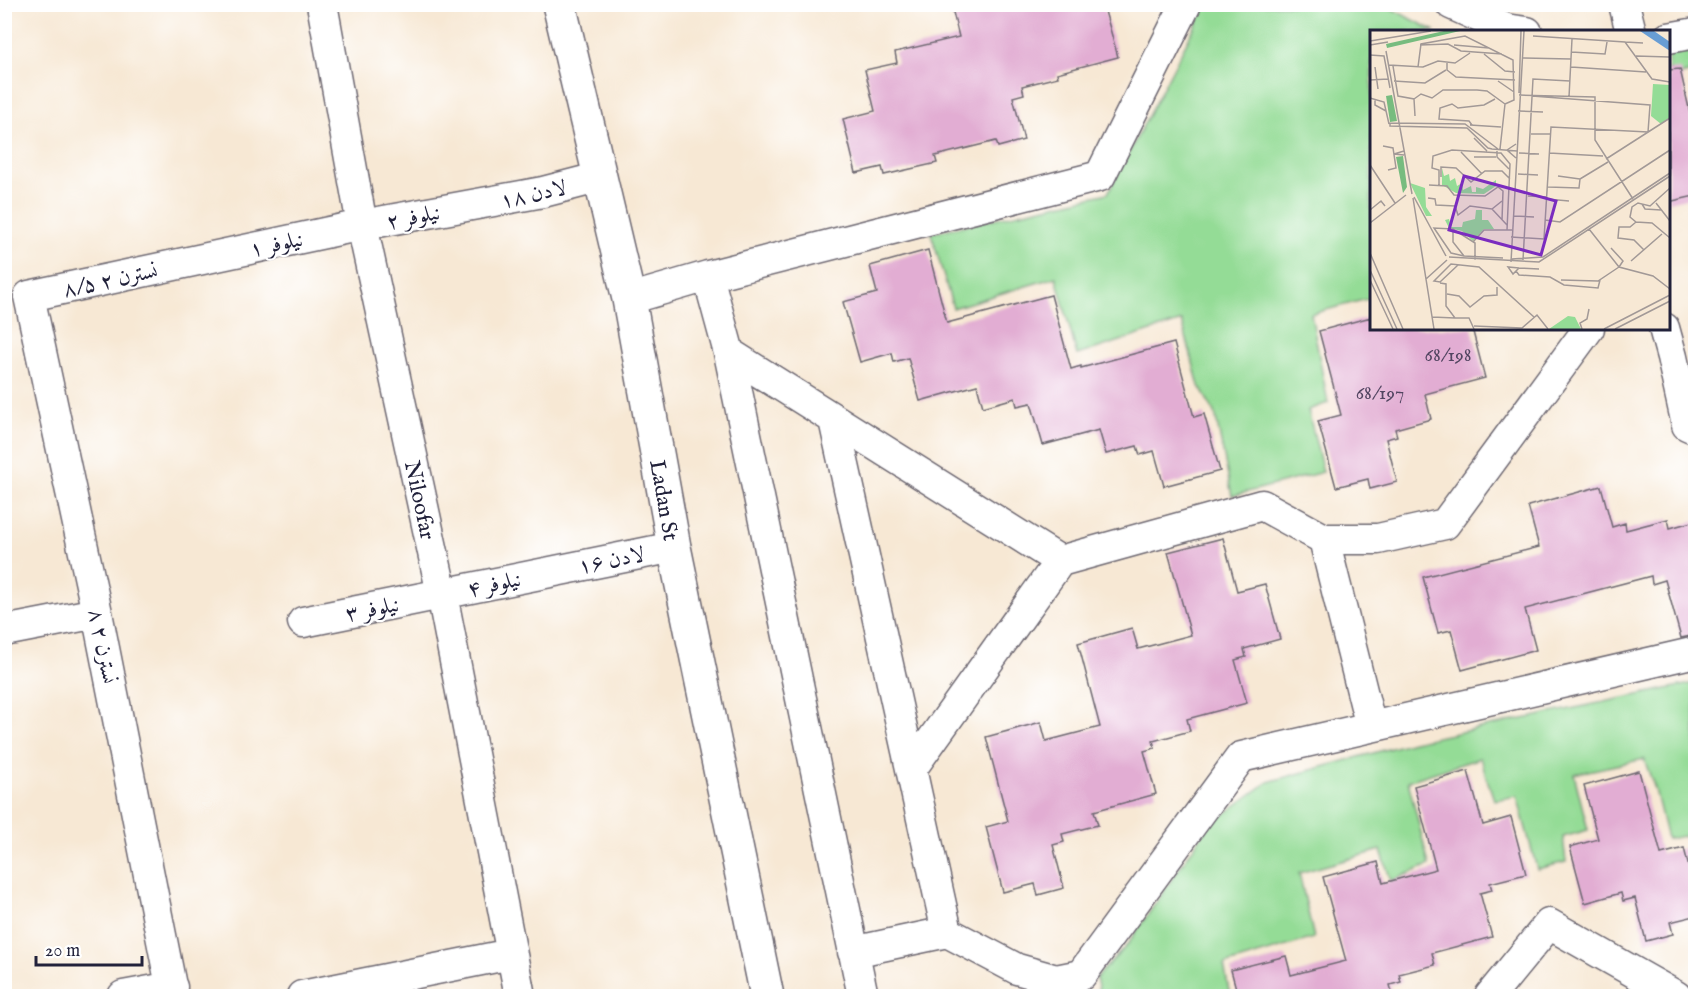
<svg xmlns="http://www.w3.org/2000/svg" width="1700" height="1001" font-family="'IM FELL English',Amiri,serif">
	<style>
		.green { fill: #94dc96; stroke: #5b7f68; stroke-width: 1.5 }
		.building { fill: #e2add3 }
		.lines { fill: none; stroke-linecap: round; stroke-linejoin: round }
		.minor-casing { stroke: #6d6771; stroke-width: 33 }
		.tertiary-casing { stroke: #6d6771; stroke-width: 36 }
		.minor { stroke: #fff; stroke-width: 30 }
		.tertiary { stroke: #fff; stroke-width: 33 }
		.labels { text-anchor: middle; stroke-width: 4.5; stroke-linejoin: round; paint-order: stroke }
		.number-label { font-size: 20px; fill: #524561 }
		.street-label { font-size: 22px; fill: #22223b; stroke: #fff }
		.inset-road { fill: none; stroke: #a29997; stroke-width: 1.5 }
		.view { fill: #7b2cbf; fill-opacity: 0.15; stroke: #7b2cbf; stroke-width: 3 }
		.inset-edge { fill: none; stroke: #22223b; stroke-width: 3 }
	</style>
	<rect width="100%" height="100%" fill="#fff"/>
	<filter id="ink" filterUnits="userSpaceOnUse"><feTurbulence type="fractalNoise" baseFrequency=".0167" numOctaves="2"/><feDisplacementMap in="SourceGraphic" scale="12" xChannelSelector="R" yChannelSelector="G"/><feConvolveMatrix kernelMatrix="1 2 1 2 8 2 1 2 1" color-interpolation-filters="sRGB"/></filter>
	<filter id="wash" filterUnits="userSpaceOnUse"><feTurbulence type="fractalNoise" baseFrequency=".008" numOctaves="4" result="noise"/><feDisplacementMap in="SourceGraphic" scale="24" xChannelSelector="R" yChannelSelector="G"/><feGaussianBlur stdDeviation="1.35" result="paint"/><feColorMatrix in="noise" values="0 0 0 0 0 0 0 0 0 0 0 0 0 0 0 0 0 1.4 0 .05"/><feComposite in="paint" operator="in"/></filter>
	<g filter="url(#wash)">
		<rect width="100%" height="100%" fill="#f7e8d4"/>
		<!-- green -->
		<path class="green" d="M 1206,5 L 1384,5 L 1435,31 L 1372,32 L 1371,298 L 1311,314 L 1328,403 L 1308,410 L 1323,472 L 1232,496 L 1215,413 L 1199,386 L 1182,321 L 1077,355 L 1056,277 L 953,308 L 931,233 L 1108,193 Z
			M 1695,42 L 1695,75 L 1694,71 L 1669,79 L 1668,47 Z
			M 1695,683 L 1695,852 L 1690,835 L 1667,839 L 1655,789 L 1644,759 L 1574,774 L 1588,830 L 1563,837 L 1566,862 L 1537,869 L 1517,796 L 1494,800 L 1480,758 L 1408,781 L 1429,865 L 1391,881 L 1381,850 L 1299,873 L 1314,938 L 1224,965 L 1230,996 L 1100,996 L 1096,978 L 1128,944 L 1208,826 L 1268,782 L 1413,742 Z"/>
		<g id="blocks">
			<!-- building -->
			<path class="building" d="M 951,4 L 1103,4 L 1118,57 L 1057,73 L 1058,77 L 1022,86 L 1024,94 L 1013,97 L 1024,140 L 998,147 L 996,141 L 935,156 L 937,163 L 884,175 L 882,167 L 856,173 L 843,119 L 875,111 L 865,70 L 897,63 L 895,52 L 959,37 Z
				M 1680,69 L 1695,135 L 1695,196 L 1668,202 L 1668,70 Z
				M 928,250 L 947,323 L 1051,295 L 1071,369 L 1081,366 L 1081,368 L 1174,343 L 1194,417 L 1204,414 L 1220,471 L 1164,486 L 1154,451 L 1140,455 L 1137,446 L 1106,454 L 1099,430 L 1043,445 L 1031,403 L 1017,406 L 1015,398 L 983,407 L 977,385 L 920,401 L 908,358 L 894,362 L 892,353 L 860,362 L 843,302 L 877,293 L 870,266 Z
				M 1371,317 L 1371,328 L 1472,328 L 1485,378 L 1425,394 L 1431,419 L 1395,429 L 1397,436 L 1386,439 L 1397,482 L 1370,489 L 1368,479 L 1336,487 L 1318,421 L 1341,415 L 1319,331 Z
				M 1601,486 L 1612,527 L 1625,523 L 1626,530 L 1668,519 L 1670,528 L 1695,521 L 1695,635 L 1681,638 L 1665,580 L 1652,584 L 1651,576 L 1525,609 L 1536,650 L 1462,670 L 1451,630 L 1438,633 L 1423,577 L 1539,547 L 1528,506 Z
				M 1223,538 L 1237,591 L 1265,584 L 1280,639 L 1244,649 L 1246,657 L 1235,660 L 1247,703 L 1187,719 L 1190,731 L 1153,741 L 1155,748 L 1144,751 L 1156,794 L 1094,811 L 1098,825 L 1062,834 L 1064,842 L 1053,845 L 1064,888 L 1038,895 L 1035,884 L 1003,892 L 986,827 L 1008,821 L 986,737 L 1041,722 L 1046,741 L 1100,727 L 1078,643 L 1132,628 L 1138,649 L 1191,635 L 1168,552 Z
				M 1468,771 L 1483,825 L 1511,817 L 1526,874 L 1490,883 L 1492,890 L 1480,893 L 1492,937 L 1432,953 L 1435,965 L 1399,974 L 1401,982 L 1390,985 L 1393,996 L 1238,996 L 1231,970 L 1286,956 L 1291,975 L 1346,961 L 1323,877 L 1378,862 L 1383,883 L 1436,869 L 1414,786 Z
				M 1639,771 L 1661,854 L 1684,848 L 1695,892 L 1695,916 L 1670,922 L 1673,934 L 1646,941 L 1635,898 L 1623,901 L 1621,893 L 1585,903 L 1570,847 L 1598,839 L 1584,786 Z"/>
		</g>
	</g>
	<g filter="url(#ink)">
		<use href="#blocks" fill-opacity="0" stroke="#6d6771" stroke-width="1.5"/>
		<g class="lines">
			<defs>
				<path id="minor" d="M 322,4 L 362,225 L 442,594 L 520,996
					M 1451,4 L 1506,29 L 1527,32
					M 1624,4 L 1631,32
					M 1668,38 L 1696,33
					M 708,276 L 729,353 L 863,996
					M 629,299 L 708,276 L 1100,176 L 1186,4
					M 1664,328 L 1672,357 L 1687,425 L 1696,429
					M 729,353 L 1060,561
					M 834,420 L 947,932 L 1017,969 L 1056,980 L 1081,975 L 1241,757 L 1696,652
					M 1324,539 L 1371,727
					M 303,622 L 674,547
					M 4,631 L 97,613
					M 912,768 L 1060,561 L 1262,505 L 1324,539 L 1378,539 L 1445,524 L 1589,328
					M 853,952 L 947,932
					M 123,996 L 172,987
					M 173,996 L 97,613 L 29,296 L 362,225 L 543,192 L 601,177
					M 302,996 L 511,954
					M 1490,996 L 1549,924 L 1676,996"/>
				<path id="tertiary" d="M 559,4 L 629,299 L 674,547 L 767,996"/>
			</defs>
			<!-- minor casing -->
			<use href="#minor" class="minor-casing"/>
			<!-- tertiary casing -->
			<use href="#tertiary" class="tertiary-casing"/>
			<!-- minor -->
			<use href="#minor" class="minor"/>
			<!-- tertiary -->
			<use href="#tertiary" class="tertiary"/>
		</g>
	</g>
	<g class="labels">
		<!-- number labels -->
		<g class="number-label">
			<text x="1448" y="361">68/198</text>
			<text x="1380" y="399">68/197</text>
		</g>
		<!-- street labels -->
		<g class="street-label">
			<text transform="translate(533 193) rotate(-12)" y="8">۱۸ لادن</text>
			<text transform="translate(413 216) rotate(-11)" y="8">۲ نیلوفر</text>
			<text transform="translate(276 243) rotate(-12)" y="8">۱ نیلوفر</text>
			<text transform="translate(110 279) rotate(-12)" y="8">۸/۵ نسترن ۲</text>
			<text transform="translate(421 500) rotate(78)" y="8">Niloofar</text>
			<text transform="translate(665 500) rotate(80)" y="8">Ladan St</text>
			<text transform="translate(611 559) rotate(-11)" y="8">۱۶ لادن</text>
			<text transform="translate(494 583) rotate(-12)" y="8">۴ نیلوفر</text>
			<text transform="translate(372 608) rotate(-11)" y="8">۳ نیلوفر</text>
			<text transform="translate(104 646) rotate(79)" y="8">۸ نسترن ۲</text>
		</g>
	</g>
	<!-- overview -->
	<g transform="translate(1370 30)">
		<rect width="300" height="300" fill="#f7e8d4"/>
		<path d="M 283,54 L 300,55 L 300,88 L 291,94 L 281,86 ZM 72,138 L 74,146 L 79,144 L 80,151 L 85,148 L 87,156 L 92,153 L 93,160 L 101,156 L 102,162 L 106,162 L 106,157 L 113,159 L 126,150 L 126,156 L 114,164 L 86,163 L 72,155 ZM 40,153 L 55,158 L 56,177 L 62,186 L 56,186 ZM 106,180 L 112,180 L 112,190 L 118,190 L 124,199 L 114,199 L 103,211 L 92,201 L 79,198 L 75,190 L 79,189 L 81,197 L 92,197 L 93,192 L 105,189 ZM 198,286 L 205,287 L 211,299 L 179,299 Z" fill="#94dc96"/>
		<path d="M 74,1 L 90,1 L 17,18 L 16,14 ZM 22,65 L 27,91 L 20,92 L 16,66 ZM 33,126 L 37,157 L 33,163 L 26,127 Z" fill="#77bc7f"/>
		<path d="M 270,1 L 284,1 L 300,12 L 300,21 Z" fill="#689dd4"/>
		<path class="inset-road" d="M 163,6 L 255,12 L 282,49 L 300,52M 0,11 L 61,1M 255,12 L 273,13M 0,15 L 18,12M 50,15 L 78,14 L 91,21 L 132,24M 84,15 L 119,18M 16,21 L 42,164M 201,22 L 235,24 L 237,12M 114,24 L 135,41 L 145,42M 0,25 L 14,26 L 20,58M 266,26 L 299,27M 152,28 L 201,29M 77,33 L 77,40 L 86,47 L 145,50M 19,35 L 53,37 L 68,31 L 85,33 L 100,23M 23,36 L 28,66 L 44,69 L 45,86M 5,37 L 8,59M 48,37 L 51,14 L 95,6 L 143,30 L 144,70 L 135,74M 201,37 L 276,42M 0,50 L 18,49M 24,51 L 55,53 L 76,40M 128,51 L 144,62M 149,63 L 151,1M 149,65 L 225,67 L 225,110 L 263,169M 162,66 L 280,75 L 278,102M 199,67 L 202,9M 0,68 L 14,72 L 19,94M 5,69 L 5,75 L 16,81M 44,69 L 51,64 L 62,68 L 73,60 L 107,60 L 117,61 L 135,74M 148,81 L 173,82M 100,95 L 131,97M 102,95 L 99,91 L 69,89 L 70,78 L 82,74 L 88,78 L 114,75 L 125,69M 161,104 L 180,104M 104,108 L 117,121M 146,114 L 137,120 L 146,128M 13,116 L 23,118 L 26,138 L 18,140M 128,119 L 95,94 L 20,93 L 20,96 L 97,98 L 118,118 L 122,119 L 147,121M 130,119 L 135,74M 34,121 L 24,124 L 34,125M 127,121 L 127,127 L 139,139M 91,122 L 112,144M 149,123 L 169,124M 179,123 L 233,126M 104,127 L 126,127M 236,129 L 300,88M 0,135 L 25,173M 148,144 L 168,145M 188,146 L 210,149M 71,147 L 71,137 L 86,138 L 101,152 L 115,141 L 132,141 L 140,149M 210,149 L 238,132M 59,155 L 77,156 L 84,165 L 115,166 L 128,157 L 133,161 L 132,190M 69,156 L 69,140 L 62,138 L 63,126 L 82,120 L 131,123 L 140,134 L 137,200M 178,157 L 209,158 L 210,149M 300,158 L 280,176 L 268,173 L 262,177 L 260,187 L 266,192 L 282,193 L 300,208M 158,166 L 177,167M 44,167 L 76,226M 43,168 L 64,299M 58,168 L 65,169 L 66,175 L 85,176 L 88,185 L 100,176 L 122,179 L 132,171M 177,169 L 199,171M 286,173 L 300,191M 272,174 L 275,179 L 291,180M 122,179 L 137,195M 0,180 L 11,171 L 15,176M 143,186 L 164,187M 175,190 L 190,192 L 300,120M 266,192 L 260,197 L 249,197 L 248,208 L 264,210 L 274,220M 0,193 L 36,165M 83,199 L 83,212 L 94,226 L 133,228M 219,199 L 249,237 L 283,246 L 300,259M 141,207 L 174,209 L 181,97 L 278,102M 103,212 L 114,200 L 142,200M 241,218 L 253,231 L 249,237M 0,223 L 33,299M 94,226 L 81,223 L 64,198 L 83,199 L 105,213 L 105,230M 79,227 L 169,232 L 300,146M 142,229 L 173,227 L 300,143M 153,230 L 163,49 L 200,51M 261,231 L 292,204M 141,232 L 154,1M 88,235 L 70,252 L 64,251 L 81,234 L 109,237 L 164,287M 149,238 L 138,237 L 143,244 L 149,238 L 169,239M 0,240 L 27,299M 146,241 L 149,245 L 180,247 L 194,255 L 228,258 L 230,250M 56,249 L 77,230M 0,250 L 23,299M 191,250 L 228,251 L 249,237M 70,253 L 76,254 L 76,276 L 85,288 L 99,288 L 104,299M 77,264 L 89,266 L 100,277 L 114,266 L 127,265 L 127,257M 62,287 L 85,288M 104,296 L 152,298 L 167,285 L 178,299M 212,299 L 210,293 L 217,289 L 219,279M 234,299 L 300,265M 245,299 L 300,271"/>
		<path class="view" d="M 94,146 L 186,171 L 171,225 L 79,200 Z"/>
		<rect width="300" height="300" class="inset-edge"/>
	</g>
	<!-- margin -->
	<rect width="1700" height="1001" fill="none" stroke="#fff" stroke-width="24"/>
	<!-- scale -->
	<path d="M36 956v9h106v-9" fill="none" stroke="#22223b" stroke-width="3"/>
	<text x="45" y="956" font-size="18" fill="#22223b" stroke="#ffffff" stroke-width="4.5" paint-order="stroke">20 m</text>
</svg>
